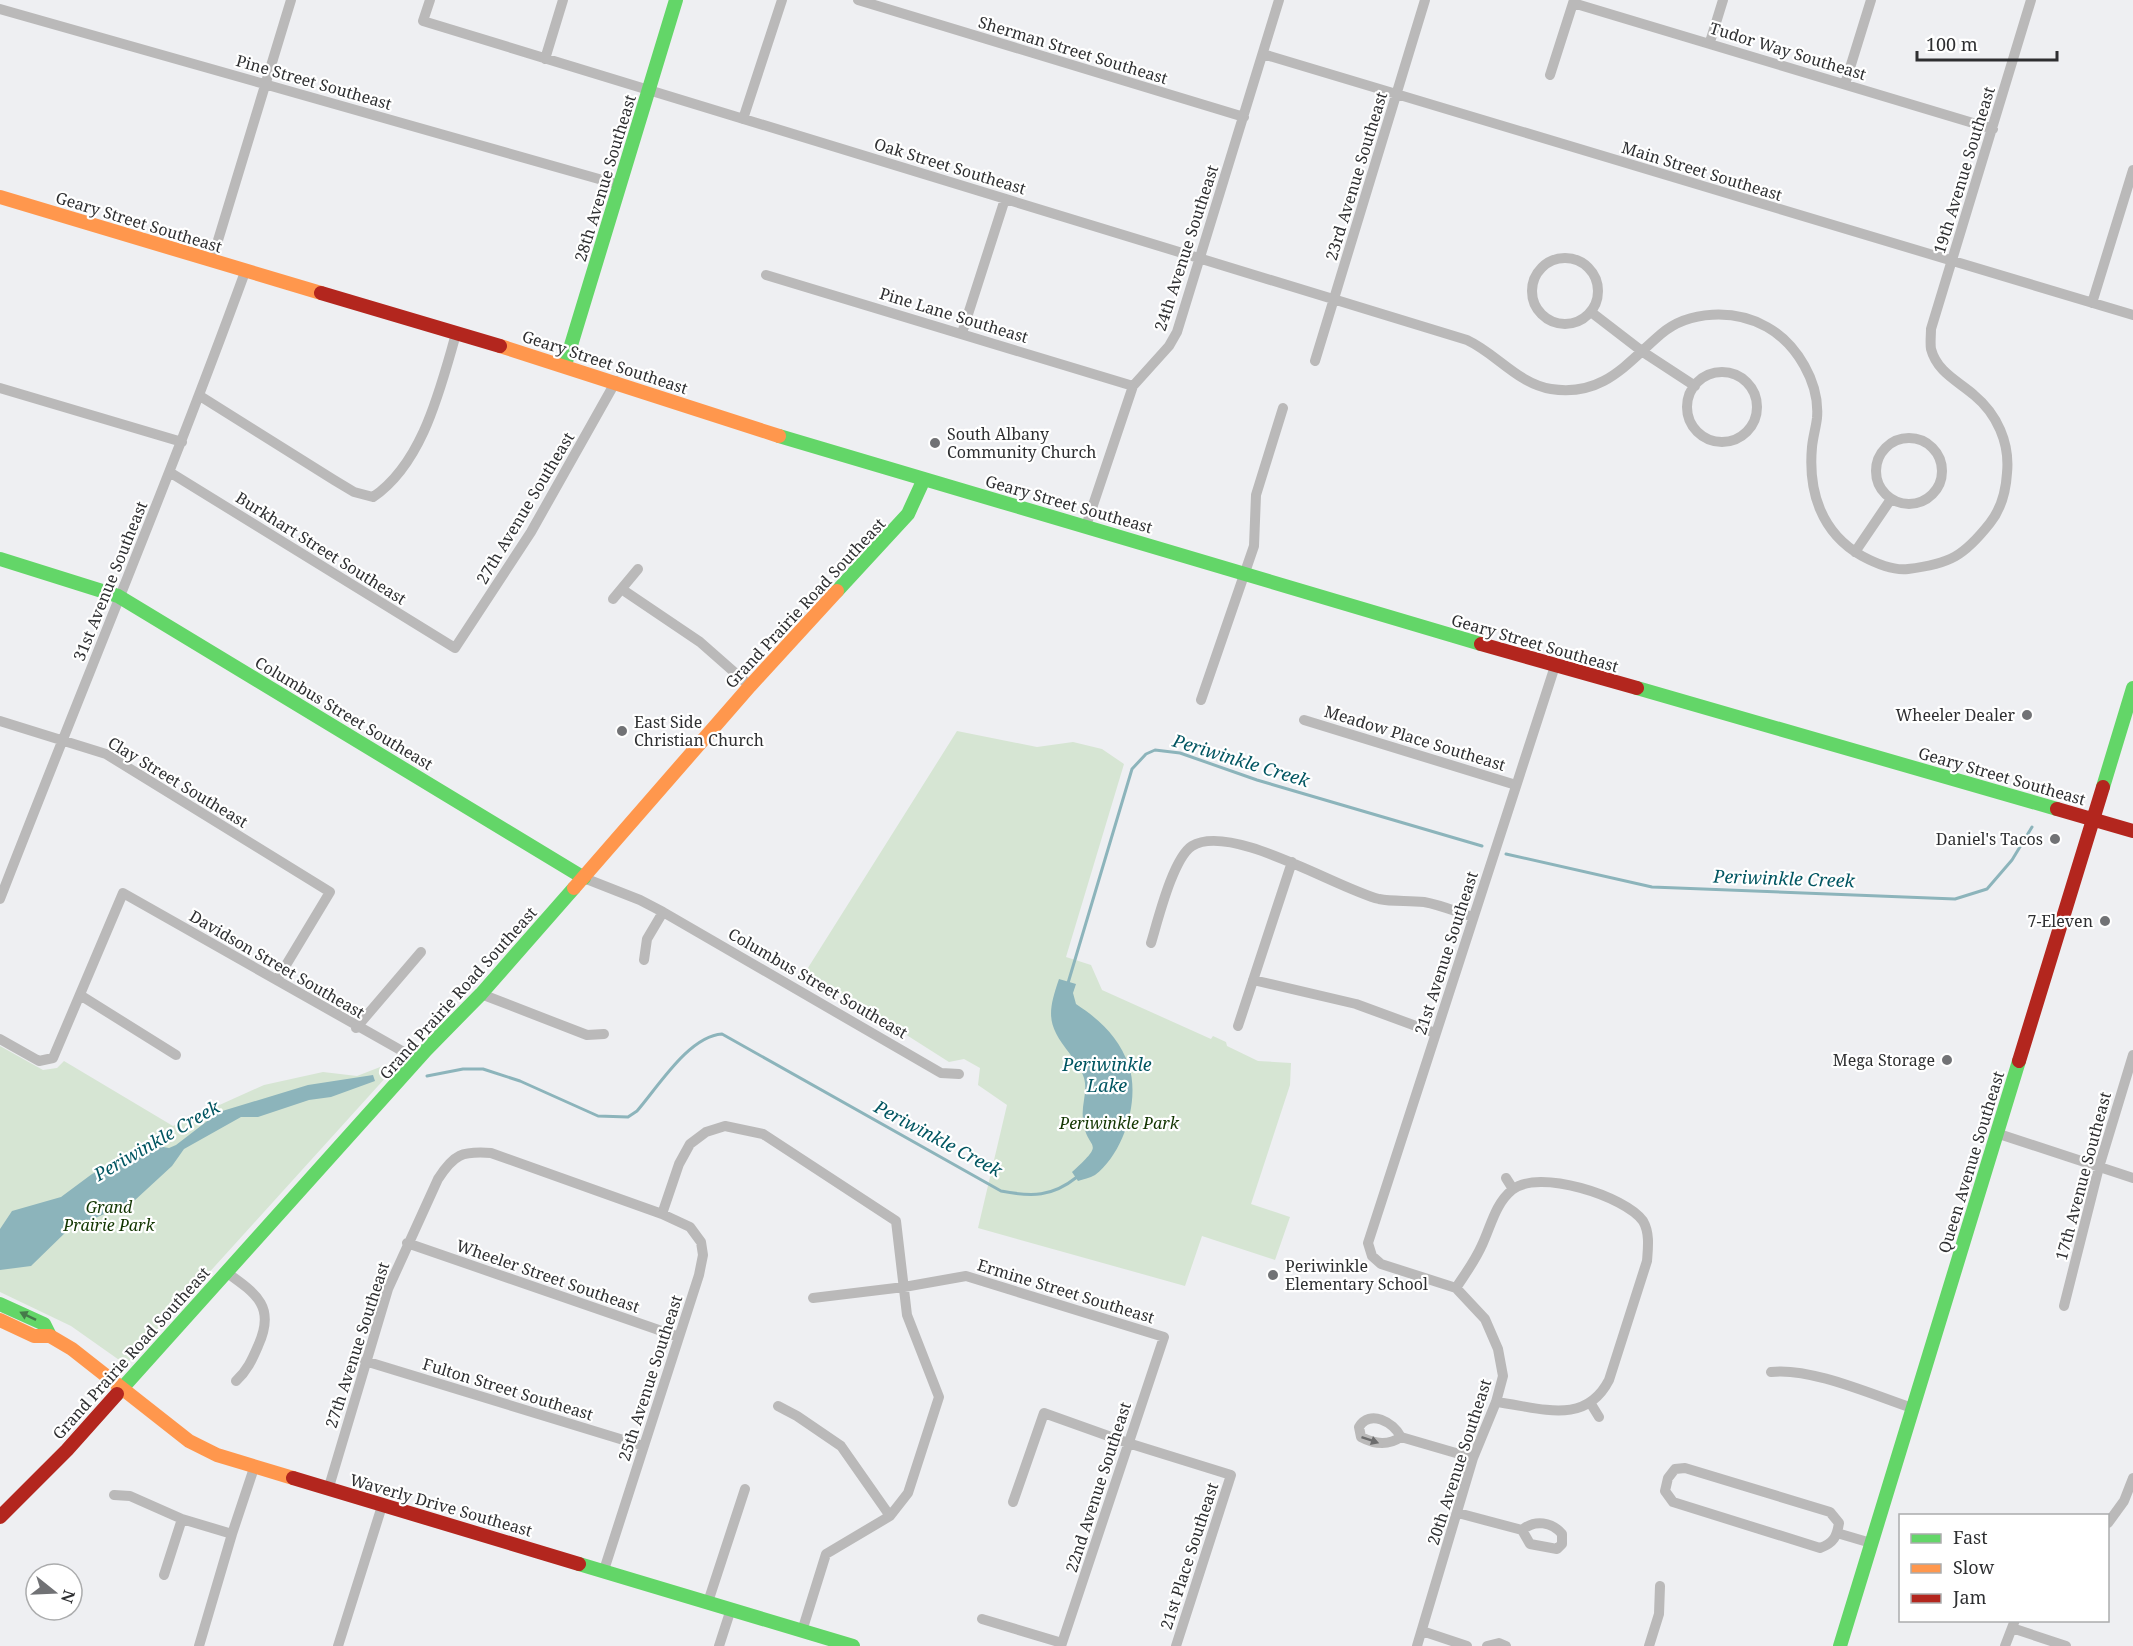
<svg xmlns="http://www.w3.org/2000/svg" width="2133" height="1646" font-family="'Noto Serif',serif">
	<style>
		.green { fill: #d6e5d3 }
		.water { fill: #8cb4bb }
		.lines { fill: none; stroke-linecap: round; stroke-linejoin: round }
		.stream { stroke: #8cb4bb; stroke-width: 3 }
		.street { stroke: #bab9b9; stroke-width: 10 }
		.fast { stroke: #63d668; stroke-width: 14 }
		.slow { stroke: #ff974d; stroke-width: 14 }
		.jam { stroke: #b3261e; stroke-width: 14 }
		.oneway { fill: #467a4a }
		.oneway2 { fill: #6d6d6e }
		.poi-dot { fill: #717275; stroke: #fff; stroke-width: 2 }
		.labels { text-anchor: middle; stroke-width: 4.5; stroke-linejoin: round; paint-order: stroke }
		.street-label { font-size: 16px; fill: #2e2f31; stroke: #fff }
		.poi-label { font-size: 16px; fill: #2e2f31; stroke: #fff; text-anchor: end }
		.park-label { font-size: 16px; font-style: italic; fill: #123500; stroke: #fff }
		.water-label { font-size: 18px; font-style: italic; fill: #005561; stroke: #fff }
	</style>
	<rect width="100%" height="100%" fill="#eeeff2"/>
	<!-- green -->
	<path class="green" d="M 957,731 L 1037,747 L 1073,742 L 1102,749 L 1124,764 L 1066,957 L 1091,965 L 1102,990 L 1211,1039 L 1213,1036 L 1226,1042 L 1227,1046 L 1258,1061 L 1291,1063 L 1290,1085 L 1251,1204 L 1290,1217 L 1275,1260 L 1202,1236 L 1185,1286 L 978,1228 L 1007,1105 L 978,1085 L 980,1068 L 964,1059 L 949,1062 L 806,971 Z
		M 0,1046 L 43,1070 L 57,1068 L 64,1061 L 173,1126 L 264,1085 L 323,1072 L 357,1076 L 393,1062 L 397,1065 L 129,1361 L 122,1362 L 71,1326 L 0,1292 Z"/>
	<!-- water -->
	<path class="water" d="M 1059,979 L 1076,984 L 1073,993 L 1076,1004 C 1100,1020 1119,1037 1129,1066 C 1140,1100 1124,1153 1095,1175 C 1090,1178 1083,1179 1078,1181 L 1072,1172 C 1109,1138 1086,1153 1083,1119 C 1081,1105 1088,1092 1084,1078 C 1081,1068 1075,1062 1070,1054 C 1047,1025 1047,1014 1059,979 Z
		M 373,1075 L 375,1081 L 331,1097 L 309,1100 L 258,1117 L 241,1117 L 184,1149 L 172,1166 L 134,1201 L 68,1230 L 31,1266 L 0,1270 L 0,1229 L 12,1211 L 61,1197 L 92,1174 L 110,1165 L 128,1160 L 158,1146 L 169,1148 L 176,1145 L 219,1112 L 308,1085 Z"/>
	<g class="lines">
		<!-- stream -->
		<path class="stream" d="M 1506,854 L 1652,887 L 1955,899 L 1987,889 L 2012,860 L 2032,827
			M 1068,983 L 1132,769 L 1146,754 L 1155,750 L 1180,753 L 1257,780 L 1482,846
			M 427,1076 L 463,1069 L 483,1069 L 520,1081 L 598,1116 L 628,1117 L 637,1111 C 658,1087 689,1036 722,1034 L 1001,1191 C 1032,1197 1052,1197 1077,1177"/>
		<!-- street -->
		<path class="street" d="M 430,0 L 423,21 L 1467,340 C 1497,354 1517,383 1551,389 C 1603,397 1626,364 1661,334 C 1689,310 1735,309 1767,327 C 1797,344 1820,383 1817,418 C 1816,427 1813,437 1812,447 C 1808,491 1821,533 1862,556 C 1875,563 1892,571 1908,569 C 1950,564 1964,556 1990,523 C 2001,509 2006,490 2007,473 C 2010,443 1997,414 1974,395 C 1958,381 1937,372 1931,349 C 1930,343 1931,335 1931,329 L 2031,0
			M 858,0 L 1244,117
			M 1573,3 L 1993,129
			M 0,9 L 620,185
			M 1710,42 L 1723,0
			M 1263,54 L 2133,315
			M 545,59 L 563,0
			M 1550,75 L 1574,0
			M 1845,84 L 1871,0
			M 743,119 L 782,0
			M1532 291a33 33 0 1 1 66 0a33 33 0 1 1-66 0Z
			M 212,260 L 291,0
			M 766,275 L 1133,386
			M 2092,303 L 2133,170
			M 1591,312 L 1643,352 L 1695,386
			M 962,333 L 1005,199
			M 1315,361 L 1425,0
			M1687 407a35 35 0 1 1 70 0a35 35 0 1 1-70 0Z
			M 0,388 L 182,442
			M 200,396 L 334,480 L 354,492 L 373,497 C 423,463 440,389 456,334
			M1876 471a33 33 0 1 1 66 0a33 33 0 1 1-66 0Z
			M 171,473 L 455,648 L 531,532 L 616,381
			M 1086,526 L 1133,386 L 1169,346 L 1177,332 L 1279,0
			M 1855,552 L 1891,499
			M 623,590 L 700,642 L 750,686
			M 613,599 L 638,569
			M 1201,700 L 1254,546 L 1256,495 L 1283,408
			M 1304,720 L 1516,785
			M 0,721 L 106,754 L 330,892 L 277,980
			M 584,878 L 640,900 L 663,912 L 941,1073 L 959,1074
			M 0,899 C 81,690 168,483 245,272
			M 1151,943 C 1158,920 1173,858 1192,846 C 1231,822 1338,889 1379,899 C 1393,902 1409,900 1424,902 C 1441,905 1457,912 1473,917
			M 644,960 L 647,939 L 663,912
			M 1253,980 L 1356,1004 L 1435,1033
			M 481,994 L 587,1035 L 604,1034
			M 80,995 L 176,1055
			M 1238,1026 L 1292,862
			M 356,1028 L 421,952
			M 0,1039 L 39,1061 L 53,1058 L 123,893 L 418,1060
			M 1999,1134 L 2133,1178
			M 1506,1178 L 1513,1189
			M 662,1214 L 679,1164 L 690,1144 L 706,1132 L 725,1126 L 763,1134 L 896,1221 L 907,1315 L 939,1397 L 908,1493 L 890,1516 L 826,1554 L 802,1631
			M 407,1243 L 679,1337
			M 226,1272 C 257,1294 276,1307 258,1346 C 252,1360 247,1371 236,1381
			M 1456,1288 C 1465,1274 1475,1261 1482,1245 C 1491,1226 1495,1204 1512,1190 C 1538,1168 1625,1196 1643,1221 C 1650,1233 1648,1248 1647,1261 L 1609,1380 C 1585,1427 1539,1407 1496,1402
			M 813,1298 L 904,1287 L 966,1276 L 1164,1337 L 1061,1646
			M 2064,1306 L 2099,1167 L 2133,1055
			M 365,1361 L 643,1446
			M 1771,1372 C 1810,1367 1873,1395 1912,1408
			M 1591,1404 L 1599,1417
			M 778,1406 L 797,1416 L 841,1446 L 890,1516
			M 1401,1437 C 1388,1446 1374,1444 1361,1437 L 1359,1427 C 1370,1409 1393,1422 1401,1437 L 1473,1458
			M 1685,1468 L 1830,1512 L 1839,1523 C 1837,1536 1834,1543 1820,1548 L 1673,1502 L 1665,1491 L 1668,1478 L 1675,1469 Z
			M 328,1490 L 388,1289 L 438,1179 C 454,1154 462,1151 491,1153 L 662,1214 L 690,1227 L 701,1242 L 703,1255 L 699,1275 L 604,1570
			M 114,1495 L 130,1496 L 182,1519 L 232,1534
			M 1013,1502 L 1044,1413 L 1128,1443 L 1231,1475 L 1176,1646
			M 1458,1513 L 1522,1530 C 1535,1519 1552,1522 1562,1534 L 1562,1544 L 1557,1549 L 1530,1544 L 1522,1530
			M 2108,1523 L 2124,1501 L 2133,1478
			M 1837,1533 L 1871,1543
			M 164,1575 L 182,1519
			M 708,1602 L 745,1489
			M 982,1619 L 1062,1643
			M 2012,1628 L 2066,1646
			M 1422,1631 L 1467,1646
			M 199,1646 L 232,1534 L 254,1468
			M 338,1646 L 382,1506
			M 719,1646 L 731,1609
			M 1417,1646 L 1473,1458 L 1496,1402 L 1503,1376 L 1498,1349 L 1485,1319 L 1456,1288 L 1381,1264 L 1372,1256 L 1368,1243 L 1555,666
			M 1487,1646 L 1499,1643 L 1506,1646
			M 1649,1646 L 1659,1614 L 1660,1586
			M 2005,1646 L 2015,1620"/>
		<!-- fast -->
		<path class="fast" d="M 565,365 L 676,0
			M 779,436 L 1481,644
			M 0,559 L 118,596 L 584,878
			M 837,591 L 908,514 L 924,479
			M 1637,688 L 2057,809
			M 2103,787 L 2133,688
			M 0,1304 L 44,1324 L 50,1336
			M 117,1394 L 426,1050 L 481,994 L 574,888
			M 579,1564 L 853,1646
			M 1840,1646 L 2019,1061"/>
		<!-- slow -->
		<path class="slow" d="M 0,197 L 321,293
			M 500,346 L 779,436
			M 574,888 L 750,686 L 837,591
			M 0,1320 L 34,1336 L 50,1336 L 72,1349 L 189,1441 L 217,1455 L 293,1478"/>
		<!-- jam -->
		<path class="jam" d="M 321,293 L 500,346
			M 1481,644 L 1637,688
			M 2057,809 L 2133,831
			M 2019,1061 L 2103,787
			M 293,1478 L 579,1564
			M 0,1517 L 67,1450 L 117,1394"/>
	</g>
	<!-- one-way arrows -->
	<defs><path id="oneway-solid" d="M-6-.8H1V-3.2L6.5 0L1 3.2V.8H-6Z" transform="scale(1.5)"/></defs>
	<use class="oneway" href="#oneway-solid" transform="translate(28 1316) rotate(-154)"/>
	<use class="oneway2" href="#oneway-solid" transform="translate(1370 1440) rotate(19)"/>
	<!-- markers -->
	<g class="poi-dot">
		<circle cx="935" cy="443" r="6"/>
		<circle cx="2027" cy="715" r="6"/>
		<circle cx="622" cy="731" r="6"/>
		<circle cx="2055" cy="839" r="6"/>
		<circle cx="2105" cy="921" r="6"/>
		<circle cx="1947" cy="1060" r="6"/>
		<circle cx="1273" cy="1275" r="6"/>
	</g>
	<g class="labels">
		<!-- street labels -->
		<g class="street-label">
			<text transform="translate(1073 50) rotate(17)" y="6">Sherman Street Southeast</text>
			<text transform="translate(1788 51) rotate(17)" y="6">Tudor Way Southeast</text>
			<text transform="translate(314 82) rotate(16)" y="6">Pine Street Southeast</text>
			<text transform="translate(950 166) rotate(17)" y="6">Oak Street Southeast</text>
			<text transform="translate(1964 170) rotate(-73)" y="6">19th Avenue Southeast</text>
			<text transform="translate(1702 171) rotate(17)" y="6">Main Street Southeast</text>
			<text transform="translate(1356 176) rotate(-73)" y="6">23rd Avenue Southeast</text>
			<text transform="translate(605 178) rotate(-73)" y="6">28th Avenue Southeast</text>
			<text transform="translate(139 222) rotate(17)" y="6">Geary Street Southeast</text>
			<text transform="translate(1186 248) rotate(-72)" y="6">24th Avenue Southeast</text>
			<text transform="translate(954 315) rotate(17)" y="6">Pine Lane Southeast</text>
			<text transform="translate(605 362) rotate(18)" y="6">Geary Street Southeast</text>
			<text transform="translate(1069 504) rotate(16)" y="6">Geary Street Southeast</text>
			<text transform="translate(525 508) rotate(-59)" y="6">27th Avenue Southeast</text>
			<text transform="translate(321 548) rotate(32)" y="6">Burkhart Street Southeast</text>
			<text transform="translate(110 581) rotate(-68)" y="6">31st Avenue Southeast</text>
			<text transform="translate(805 603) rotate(-47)" y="6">Grand Prairie Road Southeast</text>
			<text transform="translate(1535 643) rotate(16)" y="6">Geary Street Southeast</text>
			<text transform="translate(344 713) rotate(31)" y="6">Columbus Street Southeast</text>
			<text transform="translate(1415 738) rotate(17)" y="6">Meadow Place Southeast</text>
			<text transform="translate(2002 776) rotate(16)" y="6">Geary Street Southeast</text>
			<text transform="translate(178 782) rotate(31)" y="6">Clay Street Southeast</text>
			<text transform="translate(1446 953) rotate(-72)" y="6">21st Avenue Southeast</text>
			<text transform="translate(277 964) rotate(30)" y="6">Davidson Street Southeast</text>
			<text transform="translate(818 983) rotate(30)" y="6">Columbus Street Southeast</text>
			<text transform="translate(458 993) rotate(-48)" y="6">Grand Prairie Road Southeast</text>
			<text transform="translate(1971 1162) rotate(-73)" y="6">Queen Avenue Southeast</text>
			<text transform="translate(2083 1176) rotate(-75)" y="6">17th Avenue Southeast</text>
			<text transform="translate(548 1276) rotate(19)" y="6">Wheeler Street Southeast</text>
			<text transform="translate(1066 1291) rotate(17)" y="6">Ermine Street Southeast</text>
			<text transform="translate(357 1345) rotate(-72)" y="6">27th Avenue Southeast</text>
			<text transform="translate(131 1353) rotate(-48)" y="6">Grand Prairie Road Southeast</text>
			<text transform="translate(650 1378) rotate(-72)" y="6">25th Avenue Southeast</text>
			<text transform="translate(508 1389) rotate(17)" y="6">Fulton Street Southeast</text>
			<text transform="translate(1459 1462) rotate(-72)" y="6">20th Avenue Southeast</text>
			<text transform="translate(1098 1487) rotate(-72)" y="6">22nd Avenue Southeast</text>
			<text transform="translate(441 1505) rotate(16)" y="6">Waverly Drive Southeast</text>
			<text transform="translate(1189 1556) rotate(-72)" y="6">21st Place Southeast</text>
		</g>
		<!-- poi labels -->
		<g class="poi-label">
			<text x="947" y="440" text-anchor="start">South Albany<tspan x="947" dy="18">Community Church</tspan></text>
			<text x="2015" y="721">Wheeler Dealer</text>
			<text x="634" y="728" text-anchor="start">East Side<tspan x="634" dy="18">Christian Church</tspan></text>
			<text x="2043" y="845">Daniel's Tacos</text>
			<text x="2093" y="927">7-Eleven</text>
			<text x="1935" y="1066">Mega Storage</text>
			<text x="1285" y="1272" text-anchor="start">Periwinkle<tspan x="1285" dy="18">Elementary School</tspan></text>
		</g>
		<!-- park labels -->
		<g class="park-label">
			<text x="1119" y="1129">Periwinkle Park</text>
			<text x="109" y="1213">Grand<tspan x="109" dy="18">Prairie Park</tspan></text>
		</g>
		<!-- water labels -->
		<g class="water-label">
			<text transform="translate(1241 761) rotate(17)" y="6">Periwinkle Creek</text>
			<text transform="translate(1784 879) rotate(2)" y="6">Periwinkle Creek</text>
			<text x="1107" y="1071">Periwinkle<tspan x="1107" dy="21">Lake</tspan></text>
			<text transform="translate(938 1139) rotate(28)" y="6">Periwinkle Creek</text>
			<text transform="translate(157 1141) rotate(-30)" y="6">Periwinkle Creek</text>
		</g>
	</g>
	<!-- legend -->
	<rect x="1899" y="1514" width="210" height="108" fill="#ffffff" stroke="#abacad" stroke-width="1.5"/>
	<rect x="1911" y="1534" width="30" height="9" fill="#63d668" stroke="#abacad" stroke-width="1.5"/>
	<text x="1953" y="1544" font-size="18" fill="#2e2f31">Fast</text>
	<rect x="1911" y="1564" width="30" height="9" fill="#ff974d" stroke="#abacad" stroke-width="1.5"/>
	<text x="1953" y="1574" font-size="18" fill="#2e2f31">Slow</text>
	<rect x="1911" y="1594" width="30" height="9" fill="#b3261e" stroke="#abacad" stroke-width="1.5"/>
	<text x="1953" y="1604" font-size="18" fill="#2e2f31">Jam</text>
	<!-- north arrow -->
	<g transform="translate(54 1592) rotate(108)"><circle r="28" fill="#ffffff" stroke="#abacad" stroke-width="1.5"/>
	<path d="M0-4.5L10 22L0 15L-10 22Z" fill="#717275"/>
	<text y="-9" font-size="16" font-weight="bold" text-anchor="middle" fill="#2e2f31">N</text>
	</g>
	<!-- scale -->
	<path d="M1917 51v9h140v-9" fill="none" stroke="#2e2f31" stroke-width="3"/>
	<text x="1926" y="51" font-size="18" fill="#2e2f31" stroke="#ffffff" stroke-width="4.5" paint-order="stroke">100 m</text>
</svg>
